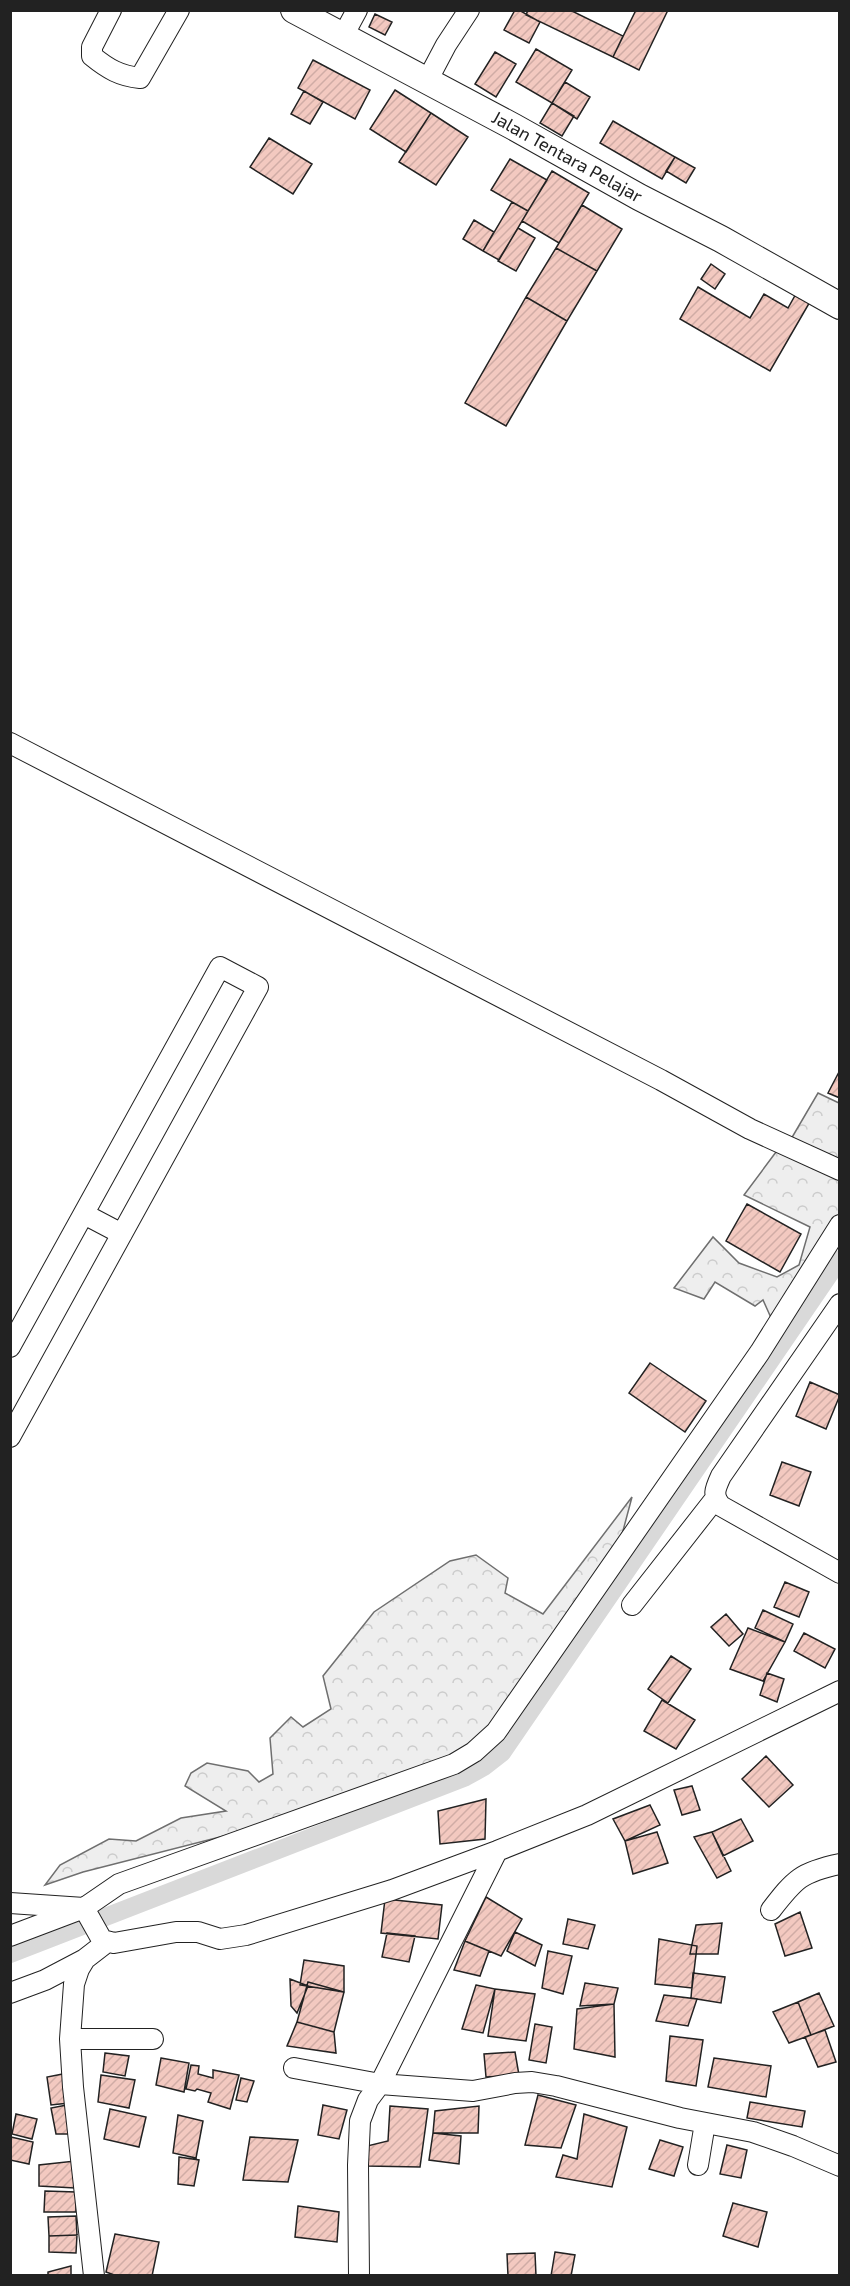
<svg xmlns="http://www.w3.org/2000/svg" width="850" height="2286" font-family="'Exo 2',sans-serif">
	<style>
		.forest { fill: url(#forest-crowns); stroke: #6f6f6f; stroke-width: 1.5 }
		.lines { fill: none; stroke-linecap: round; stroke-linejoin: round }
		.canal { stroke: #d9d9d9; stroke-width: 18 }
		.building { fill: url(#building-hatch); stroke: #222; stroke-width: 1.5 }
		.minor-casing { stroke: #222; stroke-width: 22 }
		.major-casing { stroke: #222; stroke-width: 28 }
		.minor { stroke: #fff; stroke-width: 20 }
		.major { stroke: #fff; stroke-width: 26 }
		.labels { text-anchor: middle; stroke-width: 4.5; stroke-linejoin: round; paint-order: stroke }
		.street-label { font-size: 18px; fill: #222; stroke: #fff }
	</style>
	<defs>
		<pattern id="forest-crowns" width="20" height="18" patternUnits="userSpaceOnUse" patternTransform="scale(1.5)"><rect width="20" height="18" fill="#eee"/><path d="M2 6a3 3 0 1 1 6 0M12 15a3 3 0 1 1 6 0" fill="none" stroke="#ccc"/></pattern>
		<pattern id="building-hatch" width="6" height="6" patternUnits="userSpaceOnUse" patternTransform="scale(1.5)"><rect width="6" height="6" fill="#f3c9c0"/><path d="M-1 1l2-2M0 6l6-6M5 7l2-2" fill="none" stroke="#d0aca5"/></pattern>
	</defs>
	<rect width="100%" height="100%" fill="#fff"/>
	<!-- forest -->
	<path class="forest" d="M 818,1093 L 839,1103 L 839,1216 L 772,1320 L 763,1300 L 755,1306 L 715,1282 L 704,1299 L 674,1288 L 713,1237 L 739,1263 L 777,1277 L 799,1265 L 810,1227 L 744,1195 L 782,1144 L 787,1146 Z
		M 632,1497 L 616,1557 L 488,1741 L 455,1760 L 263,1826 L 83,1872 L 45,1885 L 60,1865 L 109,1839 L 136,1841 L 181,1818 L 226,1811 L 185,1786 L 191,1773 L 207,1763 L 248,1771 L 259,1782 L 273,1774 L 270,1738 L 291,1717 L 303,1727 L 331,1709 L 323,1676 L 374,1612 L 450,1561 L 476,1555 L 508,1578 L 505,1593 L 543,1614 Z"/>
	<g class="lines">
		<!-- canal -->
		<path class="canal" d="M 10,1954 L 466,1777 L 484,1767 L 502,1753 L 840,1259"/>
	</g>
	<!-- building -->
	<path class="building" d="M 515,10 L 519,10 L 540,22 L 529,43 L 504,30 Z
		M 528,10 L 570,10 L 623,36 L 613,57 L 526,15 Z
		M 636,10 L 668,10 L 639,70 L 613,57 Z
		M 375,14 L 392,22 L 385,35 L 369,27 Z
		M 536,49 L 572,70 L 552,103 L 516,82 Z
		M 495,52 L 516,64 L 496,97 L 475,84 Z
		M 313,60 L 370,90 L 355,119 L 298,88 Z
		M 565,82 L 590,97 L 577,119 L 552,103 Z
		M 395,90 L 431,113 L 406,152 L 370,129 Z
		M 304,91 L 323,102 L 310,124 L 291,114 Z
		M 552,103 L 574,116 L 562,136 L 540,123 Z
		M 431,113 L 468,137 L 436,185 L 399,162 Z
		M 613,121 L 675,157 L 662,179 L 600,143 Z
		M 269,138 L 312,164 L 293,194 L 250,167 Z
		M 675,157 L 695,168 L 686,183 L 666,171 Z
		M 510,159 L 547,180 L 528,211 L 491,190 Z
		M 552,171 L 589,193 L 559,243 L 522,221 Z
		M 512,202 L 528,211 L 499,260 L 483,251 Z
		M 582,205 L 622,229 L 597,271 L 556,248 Z
		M 474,220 L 494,232 L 483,251 L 463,239 Z
		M 518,228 L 535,238 L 516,271 L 498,261 Z
		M 556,248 L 597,271 L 567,321 L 526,297 Z
		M 711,264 L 725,274 L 715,289 L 701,279 Z
		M 698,287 L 750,318 L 764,294 L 788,308 L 797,292 L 811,300 L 770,371 L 680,319 Z
		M 526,297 L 567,321 L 506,426 L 465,403 Z
		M 840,1070 L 840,1098 L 828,1093 Z
		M 747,1204 L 801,1234 L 780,1272 L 726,1241 Z
		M 650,1363 L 706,1401 L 685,1432 L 629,1393 Z
		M 810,1382 L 840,1395 L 826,1429 L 796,1416 Z
		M 782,1462 L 811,1472 L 799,1506 L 770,1495 Z
		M 785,1582 L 809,1592 L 799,1617 L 774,1607 Z
		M 763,1610 L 793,1624 L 785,1642 L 755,1628 Z
		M 726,1614 L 743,1634 L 729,1646 L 711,1627 Z
		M 748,1628 L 785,1642 L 763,1681 L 730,1669 Z
		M 804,1633 L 835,1649 L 825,1668 L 794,1651 Z
		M 671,1656 L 691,1669 L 668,1703 L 648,1689 Z
		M 767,1673 L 784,1679 L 777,1702 L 760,1695 Z
		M 662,1700 L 695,1720 L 676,1749 L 644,1731 Z
		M 766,1756 L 793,1785 L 769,1807 L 742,1779 Z
		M 692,1786 L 700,1810 L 682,1815 L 674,1790 Z
		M 486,1799 L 485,1839 L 440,1844 L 438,1811 Z
		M 650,1805 L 660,1825 L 625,1841 L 613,1819 Z
		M 741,1819 L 753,1841 L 723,1856 L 712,1832 Z
		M 657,1832 L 668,1863 L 633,1874 L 625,1841 Z
		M 712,1832 L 731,1871 L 717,1878 L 694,1837 Z
		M 486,1897 L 522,1919 L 501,1956 L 465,1941 Z
		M 385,1899 L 442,1905 L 438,1939 L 381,1933 Z
		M 800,1912 L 812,1948 L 785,1956 L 775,1924 Z
		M 568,1919 L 595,1925 L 588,1949 L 563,1944 Z
		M 722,1923 L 718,1954 L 690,1954 L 696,1925 Z
		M 515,1932 L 542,1945 L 535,1966 L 507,1951 Z
		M 387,1933 L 415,1936 L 409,1962 L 382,1957 Z
		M 659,1939 L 697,1946 L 692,1988 L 655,1984 Z
		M 465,1941 L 489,1951 L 480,1976 L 454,1970 Z
		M 548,1951 L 572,1956 L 563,1994 L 542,1988 Z
		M 304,1960 L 344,1966 L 344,1992 L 300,1985 Z
		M 693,1973 L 725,1977 L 721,2003 L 691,1998 Z
		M 290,1979 L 308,1986 L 297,2013 L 291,2006 Z
		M 308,1982 L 344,1992 L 334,2032 L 297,2022 Z
		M 585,1983 L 618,1988 L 614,2004 L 580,2006 Z
		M 476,1985 L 495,1989 L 483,2033 L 462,2029 Z
		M 495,1989 L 535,1994 L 526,2041 L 488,2036 Z
		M 819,1993 L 834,2026 L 811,2035 L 798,2002 Z
		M 664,1995 L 697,1999 L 688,2026 L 656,2021 Z
		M 798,2002 L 811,2035 L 789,2043 L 773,2012 Z
		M 614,2004 L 615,2057 L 574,2049 L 577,2009 Z
		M 297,2022 L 334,2032 L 336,2053 L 287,2046 Z
		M 535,2024 L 552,2027 L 546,2063 L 529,2060 Z
		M 825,2030 L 836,2062 L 818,2067 L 805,2037 Z
		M 670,2036 L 703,2040 L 696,2086 L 666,2081 Z
		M 515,2052 L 519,2075 L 486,2077 L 484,2054 Z
		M 105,2053 L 129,2056 L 125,2076 L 103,2072 Z
		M 161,2058 L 189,2063 L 184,2092 L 156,2085 Z
		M 714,2058 L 771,2066 L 766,2097 L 708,2087 Z
		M 191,2065 L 199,2066 L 198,2074 L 213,2078 L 213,2070 L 239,2075 L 230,2109 L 208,2102 L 211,2093 L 197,2089 L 195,2091 L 186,2089 Z
		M 68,2073 L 69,2103 L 51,2105 L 47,2077 Z
		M 101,2075 L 135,2080 L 129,2108 L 98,2102 Z
		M 241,2078 L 254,2081 L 247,2102 L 236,2100 Z
		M 538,2095 L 576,2105 L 561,2148 L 525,2145 Z
		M 750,2102 L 805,2111 L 802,2127 L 747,2118 Z
		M 72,2104 L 73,2134 L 56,2134 L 51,2108 Z
		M 323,2105 L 347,2110 L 339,2139 L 318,2135 Z
		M 390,2106 L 428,2109 L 420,2167 L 367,2166 L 367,2146 L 388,2141 Z
		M 479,2106 L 478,2133 L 433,2133 L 435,2111 Z
		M 110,2109 L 146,2117 L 139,2147 L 104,2139 Z
		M 16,2114 L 37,2119 L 32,2139 L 12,2134 Z
		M 584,2114 L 627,2127 L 612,2187 L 556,2177 L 563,2155 L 577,2159 Z
		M 178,2115 L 203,2121 L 196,2158 L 173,2153 Z
		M 433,2133 L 461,2136 L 459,2164 L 429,2160 Z
		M 11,2137 L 33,2142 L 29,2164 L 10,2160 Z
		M 250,2137 L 298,2140 L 288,2182 L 243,2180 Z
		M 660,2140 L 683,2147 L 674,2176 L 649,2169 Z
		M 727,2145 L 747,2150 L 741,2178 L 720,2174 Z
		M 179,2157 L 199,2160 L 194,2186 L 178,2184 Z
		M 75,2161 L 75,2188 L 39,2186 L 39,2165 Z
		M 45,2191 L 76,2192 L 76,2212 L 44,2212 Z
		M 733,2203 L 767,2212 L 758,2247 L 723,2236 Z
		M 298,2206 L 339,2212 L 337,2242 L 295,2237 Z
		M 76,2216 L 77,2235 L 49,2236 L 48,2217 Z
		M 115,2234 L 159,2242 L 152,2276 L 117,2276 L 106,2272 Z
		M 77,2235 L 76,2253 L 49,2252 L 49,2236 Z
		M 555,2252 L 575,2255 L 571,2276 L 551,2276 Z
		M 535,2253 L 536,2276 L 508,2276 L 507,2254 Z
		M 71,2266 L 71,2276 L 48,2276 L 48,2272 Z"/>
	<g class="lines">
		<defs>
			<path id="minor" d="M 111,10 L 92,47 L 92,56 C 108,69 120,76 140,78 L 179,10
				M 343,36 L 357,10
				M 427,81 L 446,45 L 469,10
				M 10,743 L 661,1080 L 750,1129 L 840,1170
				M 84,1214 L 122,1234
				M 840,1304 L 721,1476 C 715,1489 712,1495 721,1506 L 840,1573
				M 10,1347 L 220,967 L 258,987 L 10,1437
				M 632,1605 L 715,1499
				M 497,1851 L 380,2084 L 473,2091 L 515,2083 L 532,2082 L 556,2086 L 680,2118 L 753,2132 L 793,2146 L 840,2166
				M 10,1903 L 84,1908 L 102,1940 L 114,1943 L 176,1932 L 198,1932 L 220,1939 L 246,1935 L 392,1890 L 497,1851 L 587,1815 L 840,1691
				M 771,1910 C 795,1879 801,1872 840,1864
				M 10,1936 L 84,1908 L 119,1884 L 454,1764 L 474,1752 L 496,1732 L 760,1352 L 840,1225
				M 10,1993 L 45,1980 L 85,1959
				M 70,2039 L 153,2039
				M 294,2068 L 380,2084 L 368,2100 L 360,2121 L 358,2165 L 359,2276
				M 698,2165 L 705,2123
				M 94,2276 L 73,2087 L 70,2039 L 74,1984 L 79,1969 L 85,1959 L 107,1942"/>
			<path id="major" d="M 294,10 L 514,127 L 639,197 L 721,239 L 840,306"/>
		</defs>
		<!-- minor casing -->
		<use href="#minor" class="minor-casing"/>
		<!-- major casing -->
		<use href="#major" class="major-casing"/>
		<!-- minor -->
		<use href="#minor" class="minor"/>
		<!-- major -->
		<use href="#major" class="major"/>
	</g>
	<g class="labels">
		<!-- street labels -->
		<g class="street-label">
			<text transform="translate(567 157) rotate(29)" y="6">Jalan Tentara Pelajar</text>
		</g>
	</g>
	<!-- border -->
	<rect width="850" height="2286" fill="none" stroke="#222222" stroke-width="24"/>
</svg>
